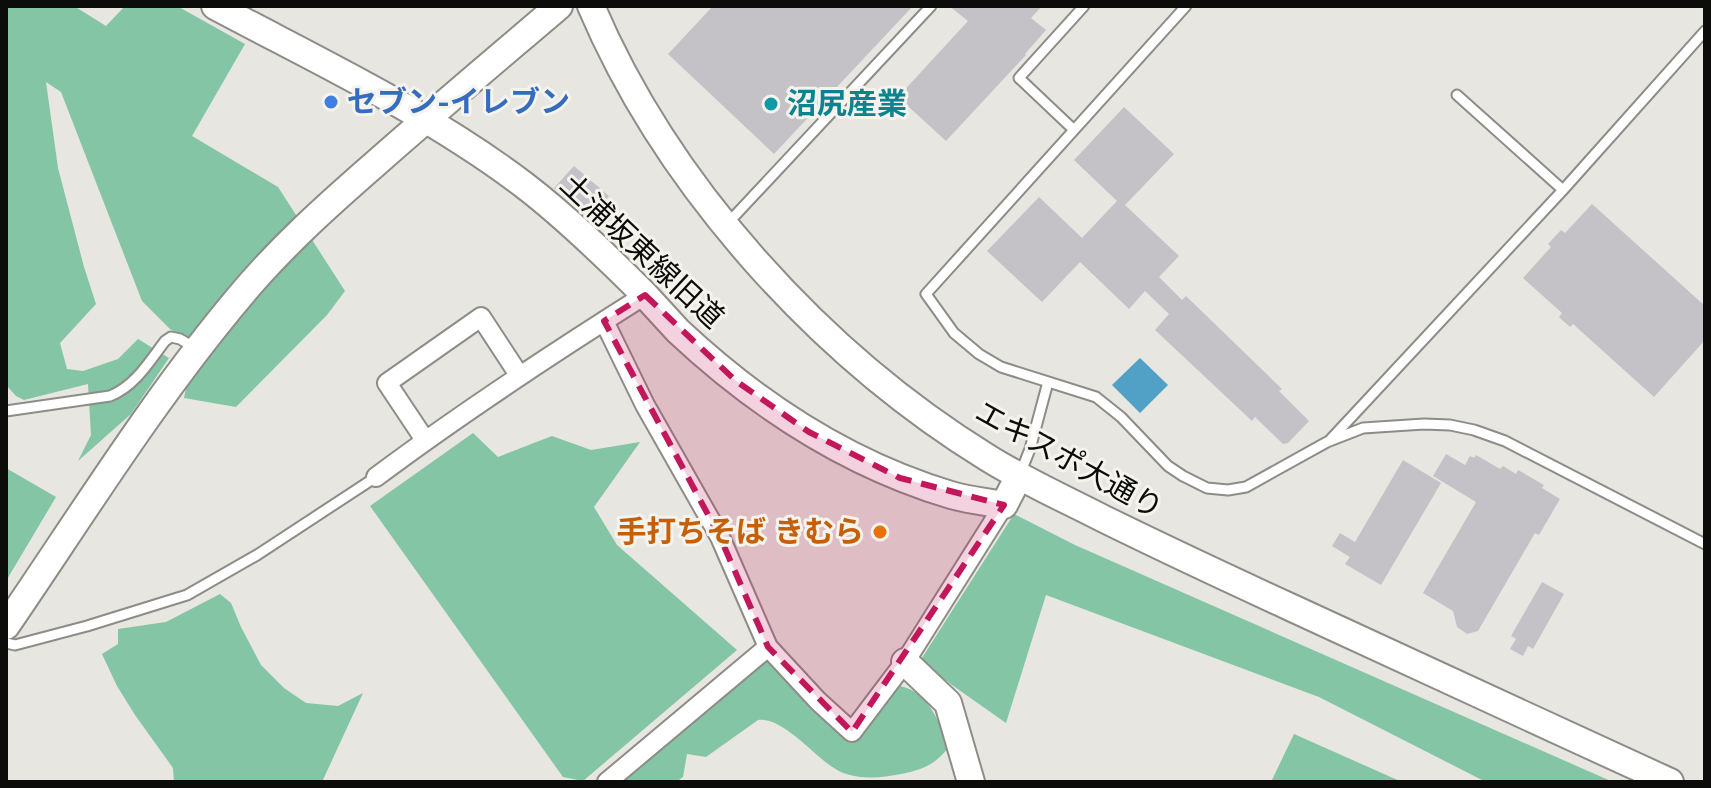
<svg xmlns="http://www.w3.org/2000/svg" width="1711" height="788" font-family="'Space Grotesk','Noto Sans JP',sans-serif">
	<style>
		.green { fill: #83c5a4 }
		.water { fill: #51a0c6 }
		.building { fill: #c5c2c7 }
		.lines { fill: none; stroke-linecap: round; stroke-linejoin: round }
		.lane-casing { stroke: #8d8c87; stroke-width: 13 }
		.street-casing { stroke: #8d8c87; stroke-width: 22 }
		.secondary-casing { stroke: #8d8c87; stroke-width: 30 }
		.lane { stroke: #fff; stroke-width: 9 }
		.street { stroke: #fff; stroke-width: 18 }
		.secondary { stroke: #fff; stroke-width: 26 }
		.marked { fill: #c2185b; fill-opacity: 0.2; stroke: #c2185b; stroke-width: 6; stroke-dasharray: 16 10; stroke-linejoin: round }
		.shop-dot { fill: #3f7fe0; stroke: #f4f3ed; stroke-width: 3 }
		.culture-dot { fill: #0f9aa8; stroke: #f4f3ed; stroke-width: 3 }
		.food-dot { fill: #e8710a; stroke: #f4f3ed; stroke-width: 3 }
		.labels { text-anchor: middle; stroke-width: 6; stroke-linejoin: round; paint-order: stroke }
		.shop-label { font-size: 30px; font-weight: bold; fill: #366cbe; stroke: #f4f3ed; text-anchor: start }
		.culture-label { font-size: 30px; font-weight: bold; fill: #0d838f; stroke: #f4f3ed; text-anchor: start }
		.street-label { font-size: 30px; fill: #0c0c0a; stroke: #f4f3ed }
		.food-label { font-size: 30px; font-weight: bold; fill: #c56008; stroke: #f4f3ed; text-anchor: end }
	</style>
	<rect width="100%" height="100%" fill="#e7e6e0"/>
	<!-- green -->
	<path class="green" d="M 9,6 L 74,6 L 106,26 L 125,6 L 177,6 L 245,44 L 192,136 L 278,187 L 345,291 L 327,315 L 236,407 L 184,398 L 187,383 L 210,352 L 170,329 L 142,301 L 61,92 L 46,82 L 58,168 L 84,267 L 96,304 L 60,343 L 67,369 L 83,371 L 118,359 L 138,339 L 169,358 L 131,414 L 78,461 L 91,435 L 88,384 L 24,400 L 16,396 L 6,385 L 6,11 Z
		M 473,433 L 498,457 L 552,436 L 591,450 L 640,442 L 594,507 L 617,545 L 737,650 L 583,781 L 563,777 L 370,506 Z
		M 6,468 L 56,497 L 6,581 Z
		M 1014,514 L 1075,545 L 1613,782 L 1486,782 L 1319,697 L 1046,595 L 1006,723 L 952,685 L 920,661 Z
		M 220,594 L 231,603 L 241,627 L 261,665 L 284,688 L 306,703 L 338,706 L 363,693 L 322,782 L 174,782 L 173,768 L 135,715 L 117,686 L 102,654 L 118,644 L 118,629 L 166,622 Z
		M 762,659 L 770,659 L 853,740 L 894,685 C 927,688 940,721 948,748 C 935,765 921,770 901,774 C 880,778 853,781 834,768 C 814,756 782,716 758,720 L 706,757 L 687,754 L 683,777 L 676,782 L 616,782 Z
		M 1294,734 L 1402,782 L 1271,782 Z"/>
	<!-- water -->
	<path class="water" d="M 1140,358 L 1168,385 L 1140,413 L 1112,385 Z"/>
	<!-- building -->
	<path class="building" d="M 713,6 L 913,6 L 774,154 L 668,54 Z
		M 949,6 L 1042,6 L 1031,18 L 1046,30 L 1025,54 L 1026,55 L 946,141 L 898,97 L 968,21 Z
		M 1124,107 L 1174,154 L 1125,205 L 1179,256 L 1159,277 L 1182,300 L 1186,296 L 1282,389 L 1279,391 L 1309,421 L 1288,443 L 1283,444 L 1255,417 L 1252,421 L 1155,330 L 1169,314 L 1145,291 L 1129,309 L 1080,262 L 1042,302 L 987,251 L 1039,197 L 1082,238 L 1117,201 L 1074,160 Z
		M 574,166 L 609,196 L 590,219 L 554,188 Z
		M 1592,204 L 1705,306 L 1705,340 L 1654,397 L 1573,324 L 1570,327 L 1559,317 L 1562,313 L 1523,278 L 1551,247 L 1548,244 L 1561,230 L 1565,233 Z
		M 1446,454 L 1465,465 L 1470,456 L 1474,458 L 1476,455 L 1500,469 L 1503,466 L 1516,474 L 1518,470 L 1544,485 L 1542,488 L 1560,499 L 1539,535 L 1535,533 L 1478,631 L 1467,634 L 1457,627 L 1453,611 L 1423,593 L 1476,502 L 1433,476 Z
		M 1403,460 L 1441,483 L 1381,585 L 1345,564 L 1350,557 L 1332,546 L 1340,533 L 1355,542 Z
		M 1542,582 L 1564,594 L 1533,649 L 1528,646 L 1523,656 L 1510,649 L 1516,639 L 1511,636 Z"/>
	<g class="lines">
		<defs>
			<path id="lane" d="M 1186,6 L 926,294 L 954,333 L 979,354 L 1001,367 L 1096,397 L 1121,417 L 1168,466 L 1183,476 L 1207,488 L 1228,490 L 1246,487 L 1327,442 L 1363,428 L 1424,424 L 1450,425 L 1474,430 L 1505,441 L 1705,544
				M 1457,95 L 1563,190
				M 1074,130 L 1019,78 L 1084,6
				M 728,223 L 931,6
				M 6,411 L 110,396 C 135,386 149,362 165,341 L 171,337 L 180,339 L 197,349
				M 1330,440 L 1563,190 L 1705,31
				M 1020,474 L 1030,449 L 1048,382
				M 6,643 L 15,645 L 87,626 L 187,595 L 257,555 L 376,477"/>
			<path id="street" d="M 604,321 L 645,405 L 720,537 L 768,647 L 818,701 L 852,732 L 905,662 L 1004,505
				M 425,440 L 387,383 L 481,317 L 519,375
				M 376,477 C 463,412 553,353 645,295
				M 607,782 L 768,647"/>
			<path id="secondary" d="M 215,6 C 320,62 429,113 524,185 C 567,218 607,257 645,295 C 656,307 667,319 678,331 C 756,404 847,464 951,495 C 968,500 987,502 1004,505 L 1019,476
				M 591,6 C 668,187 821,355 988,458 C 1025,481 1065,499 1104,519 C 1165,549 1227,578 1290,607 C 1416,665 1543,724 1670,782
				M 6,626 C 82,515 154,398 241,295 C 281,247 328,205 375,164 C 436,110 498,58 559,6
				M 905,662 L 948,703 L 971,782"/>
		</defs>
		<!-- lane casing -->
		<use href="#lane" class="lane-casing"/>
		<!-- street casing -->
		<use href="#street" class="street-casing"/>
		<!-- secondary casing -->
		<use href="#secondary" class="secondary-casing"/>
		<!-- lane -->
		<use href="#lane" class="lane"/>
		<!-- street -->
		<use href="#street" class="street"/>
		<!-- secondary -->
		<use href="#secondary" class="secondary"/>
	</g>
	<!-- marked area -->
	<path class="marked" d="M 645,295 L 736,381 L 809,432 L 900,478 L 1004,505 L 852,732 L 768,647 L 720,537 L 604,321 Z"/>
	<!-- markers -->
	<circle class="shop-dot" cx="331" cy="102" r="8"/>
	<circle class="culture-dot" cx="771" cy="104" r="8"/>
	<circle class="food-dot" cx="880" cy="532" r="8"/>
	<g class="labels">
		<!-- shop labels -->
		<g class="shop-label">
			<text x="347" y="112">セブン-イレブン</text>
		</g>
		<!-- culture labels -->
		<g class="culture-label">
			<text x="787" y="114">沼尻産業</text>
		</g>
		<!-- street labels -->
		<g class="street-label">
			<text transform="translate(642 251) rotate(43)" y="10">土浦坂東線旧道</text>
			<text transform="translate(1069 460) rotate(29)" y="10">エキスポ大通り</text>
		</g>
		<!-- food labels -->
		<g class="food-label">
			<text x="864" y="542">手打ちそば きむら</text>
		</g>
	</g>
	<!-- border -->
	<rect width="1711" height="788" fill="none" stroke="#0c0c0a" stroke-width="16"/>
</svg>
